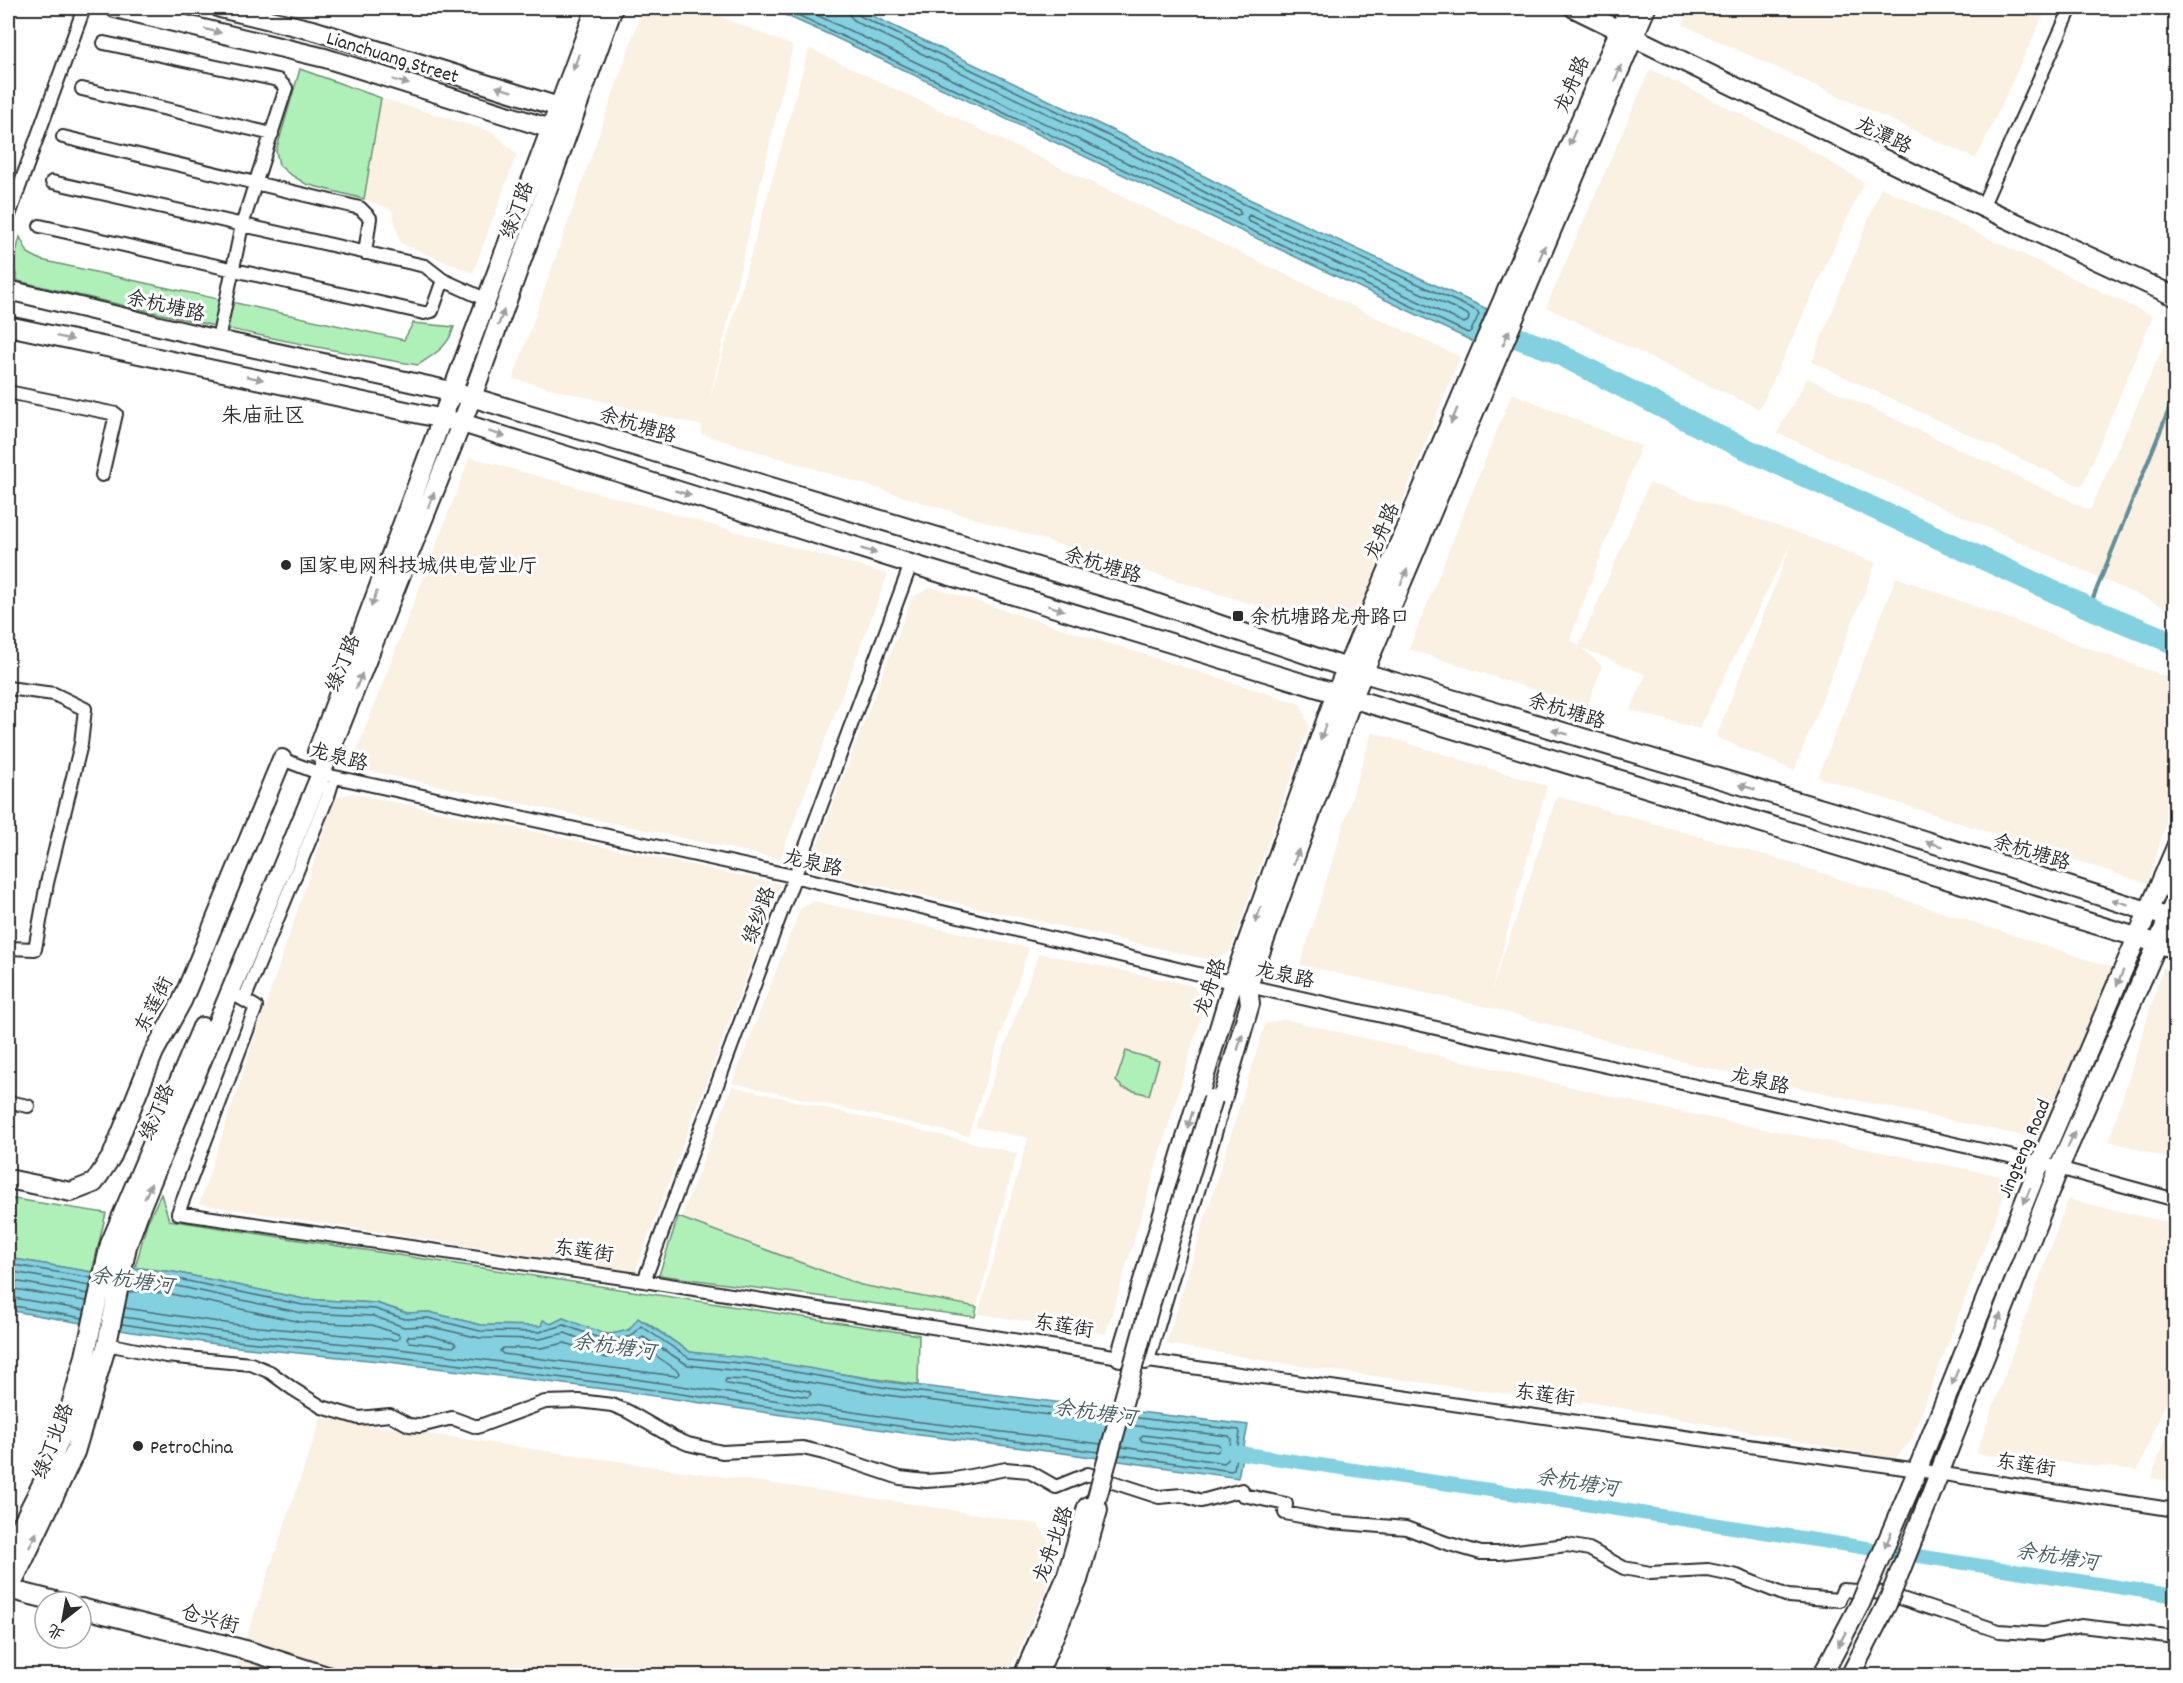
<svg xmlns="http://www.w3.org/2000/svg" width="2183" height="1683" font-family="Dekko,'LXGW WenKai TC',sans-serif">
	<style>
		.built { fill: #faf1e3 }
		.green { fill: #aff0b9; stroke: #6d8e72; stroke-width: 1.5 }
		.water { fill: #82d0e0; stroke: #5f8e98; stroke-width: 1.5 }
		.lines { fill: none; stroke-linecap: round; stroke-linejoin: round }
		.shore { stroke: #4e6d73; stroke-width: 1.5 }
		.stream { stroke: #5f8e98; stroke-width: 4 }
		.canal { stroke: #82d0e0; stroke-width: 14 }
		.river { stroke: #82d0e0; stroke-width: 22 }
		.street-casing { stroke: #2b2b2b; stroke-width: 16 }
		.secondary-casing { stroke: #2b2b2b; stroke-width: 22 }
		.street { stroke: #fff; stroke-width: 12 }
		.secondary { stroke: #fff; stroke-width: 18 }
		.secondary-bridge-casing { stroke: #2b2b2b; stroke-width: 22; stroke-linecap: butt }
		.secondary-bridge { stroke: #fff; stroke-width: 18 }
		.oneway { fill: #a0a0a0 }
		.poi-dot { fill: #2b2b2b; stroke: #fff; stroke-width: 2 }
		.labels { text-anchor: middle; stroke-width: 6; stroke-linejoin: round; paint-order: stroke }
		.street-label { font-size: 20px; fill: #2b2b2b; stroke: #fff }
		.poi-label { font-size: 20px; fill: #2b2b2b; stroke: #fff; text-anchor: start }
		.neighbourhood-label { font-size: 21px; fill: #2b2b2b; stroke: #fff }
		.water-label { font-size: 21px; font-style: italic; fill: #455d61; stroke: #fff }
	</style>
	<rect width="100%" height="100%" fill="#fff"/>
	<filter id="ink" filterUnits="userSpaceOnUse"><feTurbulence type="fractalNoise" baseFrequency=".0167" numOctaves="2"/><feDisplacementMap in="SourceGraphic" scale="12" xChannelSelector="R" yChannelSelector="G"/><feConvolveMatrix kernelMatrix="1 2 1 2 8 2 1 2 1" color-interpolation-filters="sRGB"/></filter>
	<g filter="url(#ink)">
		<!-- built -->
		<path class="built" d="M 643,8 L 699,8 L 793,46 L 708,406 L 809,48 L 1460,357 L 1349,634 L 701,434 L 702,426 L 513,379 Z
			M 1689,8 L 2047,8 L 1976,159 L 1683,25 Z
			M 1650,69 L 1797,142 L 1864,182 L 1760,409 L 1690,377 L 1546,307 Z
			M 381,98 L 493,132 L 517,154 L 473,273 L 400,243 L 392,210 L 364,199 Z
			M 1881,187 L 2153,316 L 2082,487 L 1812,362 Z
			M 2173,325 L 2176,326 L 2175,612 L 1777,433 L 1807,378 L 2090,510 Z
			M 1512,393 L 1641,446 L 1570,639 L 1579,646 L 1649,483 L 1796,532 L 1876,563 L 1794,771 L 1716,737 L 1792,541 L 1699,729 L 1630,710 L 1646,675 L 1582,648 L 1602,666 L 1587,707 L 1409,649 Z
			M 470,457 L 888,574 L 780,859 L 350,767 Z
			M 1896,577 L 2175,680 L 2175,792 L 2148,884 L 1818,777 Z
			M 932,587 L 1301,704 L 1309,726 L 1230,952 L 1215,961 L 818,872 L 813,856 L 912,597 Z
			M 1372,732 L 1547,786 L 1491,992 L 1557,796 L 1779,859 L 2114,968 L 2052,1142 L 1698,1066 L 1487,1007 L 1300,965 Z
			M 352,793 L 781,884 L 635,1272 L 199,1204 L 335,798 Z
			M 814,901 L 1029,948 L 968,1136 L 732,1083 L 800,909 Z
			M 1039,953 L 1194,986 L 1204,1007 L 1106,1334 L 978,1314 L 1028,1138 L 975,1127 Z
			M 2163,967 L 2175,971 L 2175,1160 L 2109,1141 Z
			M 1284,1019 L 1666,1109 L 2011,1178 L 1911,1441 L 1895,1459 L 1583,1401 L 1582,1404 L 1299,1366 L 1166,1344 L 1265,1024 Z
			M 732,1086 L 1017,1153 L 977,1307 L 861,1285 L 681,1217 Z
			M 2068,1199 L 2175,1224 L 2175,1382 L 2138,1470 L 1976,1454 Z
			M 2175,1410 L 2175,1482 L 2151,1478 Z
			M 321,1418 L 940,1508 L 1038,1524 L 1054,1550 L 1056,1561 L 1050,1581 L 1008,1675 L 233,1676 Z"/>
		<!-- green -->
		<path class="green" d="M 300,69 L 381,98 L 364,199 L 306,184 L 288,173 L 279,165 L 276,151 Z
			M 20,237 L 28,253 L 41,260 L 404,340 L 413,323 L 454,327 C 448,347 435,354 418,365 C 283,343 151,312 18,281 L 13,264 Z
			M 1126,1051 L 1159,1061 L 1149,1095 L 1123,1088 L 1116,1081 Z
			M 161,1194 L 169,1220 L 919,1335 L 918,1385 L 690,1352 L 644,1321 C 609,1344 599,1332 563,1318 L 551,1324 L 541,1326 L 481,1325 L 429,1312 L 408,1313 L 376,1303 L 304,1299 L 174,1272 L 135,1268 L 147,1223 Z
			M 8,1198 L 106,1213 L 92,1272 L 8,1258 Z
			M 678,1217 L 861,1285 L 977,1307 L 975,1317 L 659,1275 Z"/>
		<!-- water -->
		<path class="water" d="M 769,8 L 856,8 L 1145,146 L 1249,199 L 1487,309 L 1474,342 L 830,35 Z
			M 8,1258 L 92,1272 L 141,1268 L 174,1272 L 304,1299 L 376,1303 L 406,1313 L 429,1312 L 481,1325 L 541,1326 L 543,1320 L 551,1324 L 563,1318 L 607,1335 L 629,1330 L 638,1318 L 690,1352 L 750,1358 L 888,1382 L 1248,1425 L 1238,1478 L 1070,1454 L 911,1434 L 627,1392 L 389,1362 L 237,1347 L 132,1332 L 8,1310 Z"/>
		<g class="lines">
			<!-- shore -->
			<path class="shore" d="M 783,8 L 1468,333 L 1471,331 L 1479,314 L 1477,311 L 1246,205 L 1142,152 L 860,16 L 856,12 L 856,8
				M 802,8 L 1237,215 L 1241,214 L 1239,210 L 1139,158 L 856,22 L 850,16 L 848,8
				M 1249,215 L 1467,314 L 1469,317 L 1468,321 L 1464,323 L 1248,221 L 1247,218 Z
				M 8,1264 L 92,1278
				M 8,1271 L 90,1286
				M 132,1275 L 173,1278 L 303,1305 L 375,1309 L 405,1319 L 428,1318 L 480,1331 L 540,1332 C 548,1329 556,1328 564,1325 L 607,1341 L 632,1336 L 641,1326 L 689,1358 L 749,1364 L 887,1388 L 1109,1415
				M 8,1280 L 88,1294
				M 130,1282 L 141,1282 L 172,1285 L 302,1313 L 373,1316 L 404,1327 L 428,1326 L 480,1338 L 540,1339 L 565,1333 L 607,1349 L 634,1343 L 643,1337 L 688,1365 L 748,1372 L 886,1395 L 1107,1422
				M 8,1288 L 86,1301
				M 8,1297 L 84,1310
				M 8,1305 L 83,1318
				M 125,1308 L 239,1325 L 397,1340 L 400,1337 L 398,1334 L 372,1325 L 301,1322 L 171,1294 L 141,1291 L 128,1292
				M 123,1317 L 238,1334 L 391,1348 L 628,1378 L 913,1421 L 1101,1444
				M 122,1324 L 237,1341 L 390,1356 L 627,1386 L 912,1428 L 1099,1452
				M 427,1335 L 454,1342 L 456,1345 L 453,1347 L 409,1342 L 407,1339 L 409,1336 Z
				M 565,1343 L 607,1358 L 645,1348 L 678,1371 L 679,1374 L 676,1376 L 503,1354 L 500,1351 L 503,1348 L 541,1348 Z
				M 726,1379 L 747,1380 L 809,1391 L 811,1394 L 808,1397 L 727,1384 L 725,1382 Z
				M 1143,1435 L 1218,1444 L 1221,1448 L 1217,1452 L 1142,1441 L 1140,1438 Z
				M 1122,1447 L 1224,1463 L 1228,1460 L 1231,1439 L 1229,1436 L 1128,1425
				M 1120,1455 L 1224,1470 L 1231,1471 L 1234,1469 L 1240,1433 L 1239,1430 L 1130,1417"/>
			<!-- stream -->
			<path class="stream" d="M 2089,608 L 2176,392"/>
			<!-- canal -->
			<path class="canal" d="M 1226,1451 L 1584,1504 L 2176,1596"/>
			<!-- river -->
			<path class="river" d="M 1488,327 L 1551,350 L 1716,435 L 2089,608 L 2176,644"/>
			<defs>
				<path id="street" d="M 104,43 L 278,80 L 286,88 L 242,225 L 218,340
					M 82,89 L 272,134
					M 63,137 L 360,208 L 370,218 L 365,253
					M 52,182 L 425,266 L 443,280 L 487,300
					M 1982,207 L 2071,8
					M 8,218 L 84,8
					M 40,226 L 424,313 L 432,311 L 443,280
					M 8,392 L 116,414 L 102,475
					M 8,688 L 54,694 L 85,709 L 81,744 L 47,883 L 35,949 L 8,948
					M 282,759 L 321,774 L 793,876 L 1248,986 L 2040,1163 L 2176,1200
					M 230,992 L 256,1007 L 178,1213 L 644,1281 L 1120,1357 L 1918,1470 L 2176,1510
					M 244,1000 L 328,796 L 334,777
					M 8,1102 L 28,1106
					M 644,1281 L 911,564
					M 107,1344 L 166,1356 L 251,1364 L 270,1372 L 293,1389 L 322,1407 L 359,1418 L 390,1415 L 409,1425 L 420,1426 L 452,1418 L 477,1427 L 545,1402 L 579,1401 L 612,1405 L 627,1411 L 674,1438 L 688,1444 L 722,1452 L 803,1448 L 828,1454 L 900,1478 L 926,1481 L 955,1479 L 1006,1469 L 1028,1471 L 1056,1487 L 1088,1474 L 1159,1497 L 1182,1495 L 1201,1501 L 1242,1490 L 1243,1495 L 1286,1504 L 1285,1513 L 1331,1522 L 1406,1528 L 1446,1543 L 1481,1553 L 1499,1553 L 1567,1545 L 1589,1549 L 1624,1568 L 1650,1573 L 1708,1570 L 1737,1576 L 1788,1596 L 1839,1600 L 1843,1590 L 1884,1593 L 1999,1631 L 2043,1634 L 2081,1626 L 2176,1637"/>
				<path id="secondary" d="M 115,8 L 325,58 L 551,129
					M 220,8 L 316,31 L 559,107
					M 1574,8 L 1982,207 L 2176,297
					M 8,290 L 218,340 L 451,391 L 1141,598 L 1347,668 L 1856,819 L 2176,920
					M 8,326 L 462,423 L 911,564 L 2176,949
					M 317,752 L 596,8
					M 8,1179 L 71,1192 L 94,1183 L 112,1156 L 154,1052 L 182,1001 L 282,759
					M 1120,1357 L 1233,982 L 1336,693 L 1476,362 L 1629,8
					M 1145,1360 L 1250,1004 L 1248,986 L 1353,697 L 1646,8
					M 1911,1486 L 2040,1163 L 2176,847
					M 1933,1489 L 2058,1170 L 2158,943 L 2176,898
					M 8,1552 L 45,1478 L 66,1423 L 85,1356 L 110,1244 L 202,1027
					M 8,1589 L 59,1602
					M 8,1593 L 75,1452 L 107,1344 L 127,1246 L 142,1204 L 321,774 L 472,397 L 613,8
					M 81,1608 L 249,1651 L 327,1676
					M 1023,1676 L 1066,1578 L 1087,1507 L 1096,1501 L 1098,1510 L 1078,1580 L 1037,1676
					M 1822,1676 L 1861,1602
					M 1850,1676 L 1887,1604"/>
			</defs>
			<!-- street casing -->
			<use href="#street" class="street-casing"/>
			<!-- secondary casing -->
			<use href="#secondary" class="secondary-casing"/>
			<!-- street -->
			<use href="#street" class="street"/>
			<!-- secondary -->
			<use href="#secondary" class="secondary"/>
			<defs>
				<path id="secondary-bridge" d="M 1096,1501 L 1148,1312 L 1213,1099
					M 1861,1602 L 1911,1486
					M 1887,1604 L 1933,1489"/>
			</defs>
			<!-- secondary-bridge casing -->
			<use href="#secondary-bridge" class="secondary-bridge-casing"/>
			<!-- secondary-bridge -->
			<use href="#secondary-bridge" class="secondary-bridge"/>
		</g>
		<!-- one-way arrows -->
		<defs><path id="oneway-solid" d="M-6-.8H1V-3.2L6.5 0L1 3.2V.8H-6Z" transform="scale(1.5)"/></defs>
		<g class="oneway">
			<use href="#oneway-solid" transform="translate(213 31) rotate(14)"/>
			<use href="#oneway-solid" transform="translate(576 62) rotate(110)"/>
			<use href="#oneway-solid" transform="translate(1618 73) rotate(-67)"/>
			<use href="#oneway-solid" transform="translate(401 82) rotate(17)"/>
			<use href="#oneway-solid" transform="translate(504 89) rotate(-163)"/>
			<use href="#oneway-solid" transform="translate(1572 138) rotate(113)"/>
			<use href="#oneway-solid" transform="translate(1542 253) rotate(-67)"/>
			<use href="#oneway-solid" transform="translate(501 318) rotate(-70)"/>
			<use href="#oneway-solid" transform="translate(65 338) rotate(12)"/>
			<use href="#oneway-solid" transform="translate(1506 338) rotate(-66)"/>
			<use href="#oneway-solid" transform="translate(255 378) rotate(12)"/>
			<use href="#oneway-solid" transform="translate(1454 416) rotate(113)"/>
			<use href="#oneway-solid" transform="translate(497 434) rotate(17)"/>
			<use href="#oneway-solid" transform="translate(683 493) rotate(17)"/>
			<use href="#oneway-solid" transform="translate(431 500) rotate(-68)"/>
			<use href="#oneway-solid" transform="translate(869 551) rotate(17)"/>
			<use href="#oneway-solid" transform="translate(1404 577) rotate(-67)"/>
			<use href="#oneway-solid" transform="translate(374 599) rotate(110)"/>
			<use href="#oneway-solid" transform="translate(1056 608) rotate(17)"/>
			<use href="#oneway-solid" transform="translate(359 681) rotate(-68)"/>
			<use href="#oneway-solid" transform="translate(1323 732) rotate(109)"/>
			<use href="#oneway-solid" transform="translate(1560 732) rotate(-163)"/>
			<use href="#oneway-solid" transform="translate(1747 787) rotate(-163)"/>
			<use href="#oneway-solid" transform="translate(1934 844) rotate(-163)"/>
			<use href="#oneway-solid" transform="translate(1296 857) rotate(-70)"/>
			<use href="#oneway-solid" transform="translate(2120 902) rotate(-163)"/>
			<use href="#oneway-solid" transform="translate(1258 915) rotate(109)"/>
			<use href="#oneway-solid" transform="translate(2120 978) rotate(113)"/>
			<use href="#oneway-solid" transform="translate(1240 1042) rotate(-74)"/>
			<use href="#oneway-solid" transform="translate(1190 1120) rotate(107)"/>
			<use href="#oneway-solid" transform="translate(2071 1140) rotate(-66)"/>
			<use href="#oneway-solid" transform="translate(148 1191) rotate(-67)"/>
			<use href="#oneway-solid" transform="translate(2027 1196) rotate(112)"/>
			<use href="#oneway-solid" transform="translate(1998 1321) rotate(-68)"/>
			<use href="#oneway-solid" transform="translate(1955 1377) rotate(112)"/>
			<use href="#oneway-solid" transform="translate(33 1540) rotate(-64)"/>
			<use href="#oneway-solid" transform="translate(1888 1540) rotate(113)"/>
			<use href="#oneway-solid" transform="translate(1842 1639) rotate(118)"/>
		</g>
	</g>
	<!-- markers -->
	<g class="poi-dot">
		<circle cx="286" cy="565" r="6"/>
		<rect x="1232" y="610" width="12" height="12" rx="3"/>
		<circle cx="138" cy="1446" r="6"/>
	</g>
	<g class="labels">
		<!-- street labels -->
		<g class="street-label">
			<text transform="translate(393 56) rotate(17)" y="7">Lianchuang Street</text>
			<text transform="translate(1571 84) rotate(-67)" y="7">龙舟路</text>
			<text transform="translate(1884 134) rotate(26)" y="7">龙潭路</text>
			<text transform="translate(516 210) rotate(-70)" y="7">绿汀路</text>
			<text transform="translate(166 305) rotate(13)" y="7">余杭塘路</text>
			<text transform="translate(638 424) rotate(17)" y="7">余杭塘路</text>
			<text transform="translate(1381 531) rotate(-67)" y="7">龙舟路</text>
			<text transform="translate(1103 564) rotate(17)" y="7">余杭塘路</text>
			<text transform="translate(342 663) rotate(-68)" y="7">绿汀路</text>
			<text transform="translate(1567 710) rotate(17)" y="7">余杭塘路</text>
			<text transform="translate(339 756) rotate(15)" y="7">龙泉路</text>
			<text transform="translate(2032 851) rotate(17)" y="7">余杭塘路</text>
			<text transform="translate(813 862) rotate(13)" y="7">龙泉路</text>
			<text transform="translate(758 915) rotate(-70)" y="7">绿纱路</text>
			<text transform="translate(1285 974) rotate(12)" y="7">龙泉路</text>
			<text transform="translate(1209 987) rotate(-71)" y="7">龙舟路</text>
			<text transform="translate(153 1004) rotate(-63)" y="7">东莲街</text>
			<text transform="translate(1760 1080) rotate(13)" y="7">龙泉路</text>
			<text transform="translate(156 1112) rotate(-67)" y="7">绿汀路</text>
			<text transform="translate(2023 1148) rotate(-67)" y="7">Jingteng Road</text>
			<text transform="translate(584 1250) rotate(8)" y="7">东莲街</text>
			<text transform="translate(1064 1325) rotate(9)" y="7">东莲街</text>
			<text transform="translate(1545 1394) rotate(8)" y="7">东莲街</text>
			<text transform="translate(52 1441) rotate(-69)" y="7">绿汀北路</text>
			<text transform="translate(2026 1464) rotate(9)" y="7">东莲街</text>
			<text transform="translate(1052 1544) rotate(-70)" y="7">龙舟北路</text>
			<text transform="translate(210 1618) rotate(15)" y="7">仓兴街</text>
		</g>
		<!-- poi labels -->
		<g class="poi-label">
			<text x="298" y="572">国家电网科技城供电营业厅</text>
			<text x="1250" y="623">余杭塘路龙舟路口</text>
			<text x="150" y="1453">PetroChina</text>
		</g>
		<!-- neighbourhood labels -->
		<g class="neighbourhood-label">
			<text x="263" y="422">朱庙社区</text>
		</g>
		<!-- water labels -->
		<g class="water-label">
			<text transform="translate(132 1280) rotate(8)" y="7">余杭塘河</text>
			<text transform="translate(614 1346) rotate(8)" y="7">余杭塘河</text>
			<text transform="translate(1095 1412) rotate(8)" y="7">余杭塘河</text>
			<text transform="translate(1577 1482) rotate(9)" y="7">余杭塘河</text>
			<text transform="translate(2057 1556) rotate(9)" y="7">余杭塘河</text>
		</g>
	</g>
	<!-- margin -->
	<rect width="2183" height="1683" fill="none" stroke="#fff" stroke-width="30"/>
	<rect x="15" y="15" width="2153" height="1653" fill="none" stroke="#2b2b2b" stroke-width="2" filter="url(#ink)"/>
	<!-- north arrow -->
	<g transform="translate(63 1620) rotate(211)"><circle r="28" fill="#ffffff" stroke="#aaaaaa" stroke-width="1.5"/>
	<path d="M0-4.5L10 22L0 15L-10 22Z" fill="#2b2b2b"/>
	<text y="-9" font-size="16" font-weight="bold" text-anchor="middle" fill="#2b2b2b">北</text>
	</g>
</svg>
